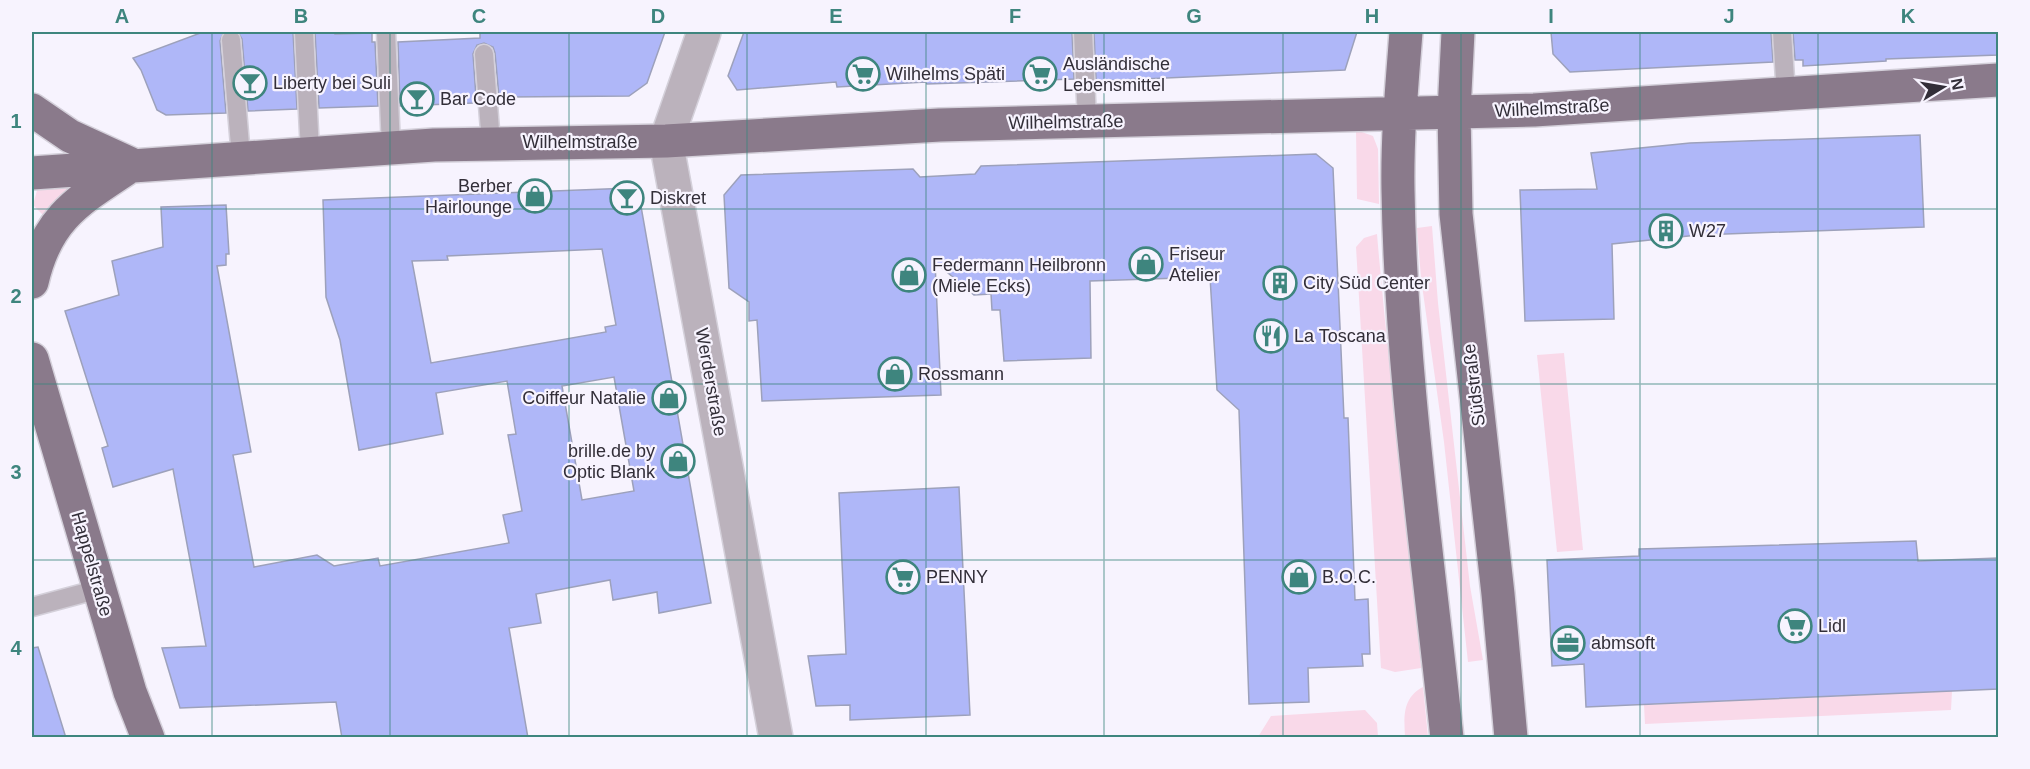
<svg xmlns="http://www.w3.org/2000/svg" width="2030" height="769" font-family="Arial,sans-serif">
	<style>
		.green { fill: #f9d9e9 }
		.building { fill: #afb7f8; stroke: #9da1bb; stroke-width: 1.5; fill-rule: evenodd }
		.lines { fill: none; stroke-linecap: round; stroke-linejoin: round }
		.service-casing { stroke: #d4d0da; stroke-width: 21 }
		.minor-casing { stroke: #d4d0da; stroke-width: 36 }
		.primary-casing { stroke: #d4d0da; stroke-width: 36 }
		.service { stroke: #bbb2bc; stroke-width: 18 }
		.minor { stroke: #bbb2bc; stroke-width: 33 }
		.primary { stroke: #8a7a8b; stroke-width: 33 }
		.grid { fill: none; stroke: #3e857e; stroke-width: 1.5; stroke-opacity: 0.55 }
		.labels { text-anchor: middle; stroke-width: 4.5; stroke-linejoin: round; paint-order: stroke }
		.poi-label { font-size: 18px; fill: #322e38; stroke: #f7f3fe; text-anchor: start }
		.street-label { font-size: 18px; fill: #322e38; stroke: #f7f3fe }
		.neatline { fill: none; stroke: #3e857e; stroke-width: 2 }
		.grid-label { font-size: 20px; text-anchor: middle; font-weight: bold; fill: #3e857e }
	</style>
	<rect width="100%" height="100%" fill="#f7f3fe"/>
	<!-- green -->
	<path class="green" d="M 1356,130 L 1373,136 L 1378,149 L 1379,204 L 1357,199 Z
		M 39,183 L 76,186 L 43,215 L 33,205 Z
		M 1432,226 L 1438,303 L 1470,586 L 1483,660 L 1468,662 L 1444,442 L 1421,278 L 1417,228 Z
		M 1377,234 C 1389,379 1409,523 1421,668 L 1395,672 L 1381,668 L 1356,247 L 1364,238 Z
		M 1564,353 L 1583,550 L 1557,552 L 1537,355 Z
		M 1423,687 L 1428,737 L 1405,737 C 1404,717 1402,698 1423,687 Z
		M 1952,691 L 1951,710 L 1645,724 L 1644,705 Z
		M 1365,710 L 1377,723 L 1378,737 L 1258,737 L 1271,716 Z"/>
	<!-- building -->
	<path class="building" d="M 203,32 L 224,32 L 220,41 L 226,113 L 166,115 L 157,110 L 141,70 L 133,58 Z
		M 238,32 L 293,32 L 297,109 L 248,111 L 242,39 Z
		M 315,32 L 335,32 L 335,34 L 372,33 L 372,42 L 375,42 L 378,106 L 319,108 Z
		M 480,32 L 665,32 L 647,83 L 629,96 L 499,97 L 495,53 L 493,47 L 484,43 L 477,45 L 473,54 L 476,97 L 473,98 L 473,103 L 400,106 L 398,42 L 480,38 Z
		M 744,32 L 1072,32 L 1074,79 L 927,84 L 926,82 L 837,87 L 836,82 L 737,90 L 728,76 Z
		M 1094,32 L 1357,32 L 1345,70 L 1099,81 L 1096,79 Z
		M 1551,32 L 1771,32 L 1773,62 L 1570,72 L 1553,54 Z
		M 1793,32 L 1998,32 L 1998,55 L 1886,59 L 1886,61 L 1803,66 L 1803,60 L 1795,60 Z
		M 1920,135 L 1924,227 L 1698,235 L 1612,244 L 1614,319 L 1525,321 L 1520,190 L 1597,189 L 1591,153 L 1690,143 Z
		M 1316,154 L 1333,168 L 1344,418 L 1348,418 L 1355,600 L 1368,599 L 1370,654 L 1362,654 L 1363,666 L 1308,668 L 1309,702 L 1249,704 L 1239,410 L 1217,390 L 1210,277 L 1090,281 L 1091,358 L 1004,361 L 1000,310 L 992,310 L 991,294 L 974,295 L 935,262 L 941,395 L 762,401 L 757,320 L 749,321 L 749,302 L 729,288 L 724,195 L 741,175 L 913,169 L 920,177 L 975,174 L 981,166 Z
		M 631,188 L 639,195 L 711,603 L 659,613 L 657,592 L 613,600 L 610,580 L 536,594 L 541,623 L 509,628 L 528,738 L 342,738 L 336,702 L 180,708 L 162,648 L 206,646 L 173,469 L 113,487 L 102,448 L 108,446 L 65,311 L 119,295 L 112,261 L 163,247 L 161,207 L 226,205 L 229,254 L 226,254 L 226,265 L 217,266 L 251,452 L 233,455 L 254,567 L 317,555 L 334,566 L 378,558 L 380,566 L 509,543 L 503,515 L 522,511 L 508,435 L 516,434 L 507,381 L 436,393 L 443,434 L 359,450 L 340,340 L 326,297 L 323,200 ZM 602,249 L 616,325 L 605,327 L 606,332 L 431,363 L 412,261 L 448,260 L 447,256 ZM 614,377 L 634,491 L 582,500 L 562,386 Z
		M 959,487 L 970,715 L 850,720 L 850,705 L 816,706 L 808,656 L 846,654 L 839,493 Z
		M 1916,541 L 1918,561 L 1998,558 L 1998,689 L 1586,707 L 1584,664 L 1552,666 L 1547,560 L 1639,556 L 1639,549 Z
		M 38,647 L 66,738 L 32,738 L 32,648 Z"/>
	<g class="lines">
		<defs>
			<path id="service" d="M 304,32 L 310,152
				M 386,32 L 391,147
				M 1083,32 L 1087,121
				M 1782,32 L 1786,95
				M 231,40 L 241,157
				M 484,54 L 491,143
				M 32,607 L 99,589"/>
			<path id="minor" d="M 704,32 L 666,141 L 776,738"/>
			<path id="primary" d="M 1406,32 C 1402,84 1397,137 1398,190 C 1401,373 1428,556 1447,738
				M 1458,32 L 1454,112 L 1456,214 L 1498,594 L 1511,738
				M 32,110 L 70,136 L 129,163
				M 32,173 L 434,145 L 666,141 L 940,125 L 1534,110 L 1998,80
				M 32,282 C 47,216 80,200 132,165
				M 32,359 L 130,692 L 148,738"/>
		</defs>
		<!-- service casing -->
		<use href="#service" class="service-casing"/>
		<!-- minor casing -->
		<use href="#minor" class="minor-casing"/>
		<!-- primary casing -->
		<use href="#primary" class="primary-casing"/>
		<!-- service -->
		<use href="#service" class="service"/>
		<!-- minor -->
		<use href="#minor" class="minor"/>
		<!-- primary -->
		<use href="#primary" class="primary"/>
	</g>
	<!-- grid -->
	<path class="grid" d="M 212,32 L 212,738M 390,32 L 390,738M 569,32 L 569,738M 747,32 L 747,738M 926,32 L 926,738M 1104,32 L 1104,738M 1283,32 L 1283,738M 1461,32 L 1461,738M 1640,32 L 1640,738M 1818,32 L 1818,738M 32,209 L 1998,209M 32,384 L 1998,384M 32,560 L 1998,560"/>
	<!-- icons -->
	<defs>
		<symbol id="supermarket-ring" viewBox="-11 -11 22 22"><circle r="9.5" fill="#f7f3fe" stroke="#3e857e" stroke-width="1.5"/><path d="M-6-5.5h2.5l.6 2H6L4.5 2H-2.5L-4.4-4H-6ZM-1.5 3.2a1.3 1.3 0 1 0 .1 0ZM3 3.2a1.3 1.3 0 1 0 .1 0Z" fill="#3e857e"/></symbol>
		<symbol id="bar-ring" viewBox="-11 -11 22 22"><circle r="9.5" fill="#f7f3fe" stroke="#3e857e" stroke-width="1.5"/><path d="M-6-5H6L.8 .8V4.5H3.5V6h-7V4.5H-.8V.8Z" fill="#3e857e"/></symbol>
		<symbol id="shop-ring" viewBox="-11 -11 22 22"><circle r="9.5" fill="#f7f3fe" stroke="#3e857e" stroke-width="1.5"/><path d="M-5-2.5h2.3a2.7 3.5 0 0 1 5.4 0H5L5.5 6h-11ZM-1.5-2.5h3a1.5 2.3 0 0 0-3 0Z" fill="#3e857e"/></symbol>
		<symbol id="building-ring" viewBox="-11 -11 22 22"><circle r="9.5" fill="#f7f3fe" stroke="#3e857e" stroke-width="1.5"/><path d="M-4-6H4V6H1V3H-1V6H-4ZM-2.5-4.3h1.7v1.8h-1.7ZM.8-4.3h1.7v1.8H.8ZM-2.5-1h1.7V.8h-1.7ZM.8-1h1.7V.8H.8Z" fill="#3e857e"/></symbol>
		<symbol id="restaurant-ring" viewBox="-11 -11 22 22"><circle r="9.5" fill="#f7f3fe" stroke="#3e857e" stroke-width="1.5"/><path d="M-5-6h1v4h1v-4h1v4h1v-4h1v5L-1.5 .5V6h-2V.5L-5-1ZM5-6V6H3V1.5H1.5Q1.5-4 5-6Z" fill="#3e857e"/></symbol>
		<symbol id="office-ring" viewBox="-11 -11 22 22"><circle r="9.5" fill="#f7f3fe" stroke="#3e857e" stroke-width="1.5"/><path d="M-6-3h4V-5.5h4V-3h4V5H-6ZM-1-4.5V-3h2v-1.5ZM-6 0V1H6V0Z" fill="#3e857e"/></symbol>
	</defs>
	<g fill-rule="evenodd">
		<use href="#supermarket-ring" x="844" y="55" width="38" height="38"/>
		<use href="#supermarket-ring" x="1021" y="55" width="38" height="38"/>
		<use href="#bar-ring" x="231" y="64" width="38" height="38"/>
		<use href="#bar-ring" x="398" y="80" width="38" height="38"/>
		<use href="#shop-ring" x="516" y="177" width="38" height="38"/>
		<use href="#bar-ring" x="608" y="179" width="38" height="38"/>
		<use href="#building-ring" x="1647" y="212" width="38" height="38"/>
		<use href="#shop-ring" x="1127" y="245" width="38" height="38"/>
		<use href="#shop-ring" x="890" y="256" width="38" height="38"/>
		<use href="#building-ring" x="1261" y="264" width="38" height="38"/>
		<use href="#restaurant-ring" x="1252" y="317" width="38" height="38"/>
		<use href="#shop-ring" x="876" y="355" width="38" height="38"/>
		<use href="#shop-ring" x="650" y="379" width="38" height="38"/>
		<use href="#shop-ring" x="659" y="442" width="38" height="38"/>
		<use href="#supermarket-ring" x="884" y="558" width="38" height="38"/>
		<use href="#shop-ring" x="1280" y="558" width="38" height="38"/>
		<use href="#supermarket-ring" x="1776" y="607" width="38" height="38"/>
		<use href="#office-ring" x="1549" y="624" width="38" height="38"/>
	</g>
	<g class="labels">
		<!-- poi labels -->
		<g class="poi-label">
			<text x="1063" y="70">Ausländische<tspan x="1063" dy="21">Lebensmittel</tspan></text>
			<text x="886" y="80">Wilhelms Späti</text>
			<text x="273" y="89">Liberty bei Suli</text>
			<text x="440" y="105">Bar Code</text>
			<text x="512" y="192" text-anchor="end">Berber<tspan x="512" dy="21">Hairlounge</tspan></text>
			<text x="650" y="204">Diskret</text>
			<text x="1689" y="237">W27</text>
			<text x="1169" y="260">Friseur<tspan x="1169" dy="21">Atelier</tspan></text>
			<text x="932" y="271">Federmann Heilbronn<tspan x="932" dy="21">(Miele Ecks)</tspan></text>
			<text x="1303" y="289">City Süd Center</text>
			<text x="1294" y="342">La Toscana</text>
			<text x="918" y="380">Rossmann</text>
			<text x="646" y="404" text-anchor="end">Coiffeur Natalie</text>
			<text x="655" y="457" text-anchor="end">brille.de by<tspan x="655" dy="21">Optic Blank</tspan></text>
			<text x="926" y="583">PENNY</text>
			<text x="1322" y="583">B.O.C.</text>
			<text x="1818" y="632">Lidl</text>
			<text x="1591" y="649">abmsoft</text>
		</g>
		<!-- street labels -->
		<g class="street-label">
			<text transform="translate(1552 108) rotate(-3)" y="6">Wilhelmstraße</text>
			<text transform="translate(1066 122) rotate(-1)" y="6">Wilhelmstraße</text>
			<text x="580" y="148">Wilhelmstraße</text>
			<text transform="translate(711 382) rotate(80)" y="6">Werderstraße</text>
			<text transform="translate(1474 385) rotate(-97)" y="6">Südstraße</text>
			<text transform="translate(92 564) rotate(74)" y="6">Happelstraße</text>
		</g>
	</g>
	<!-- border -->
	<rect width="2030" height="769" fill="none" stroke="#f7f3fe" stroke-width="66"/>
	<!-- north arrow -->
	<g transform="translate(1943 87) rotate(79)" stroke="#f7f3fe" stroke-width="4.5" paint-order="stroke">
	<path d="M0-4.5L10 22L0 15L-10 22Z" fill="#322e38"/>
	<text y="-9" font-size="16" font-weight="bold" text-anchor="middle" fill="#322e38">N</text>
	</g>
	<rect x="33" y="33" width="1964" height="703" class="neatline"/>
	<g class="grid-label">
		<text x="122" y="23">A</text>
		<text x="301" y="23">B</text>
		<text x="479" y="23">C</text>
		<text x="658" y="23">D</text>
		<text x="836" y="23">E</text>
		<text x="1015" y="23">F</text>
		<text x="1194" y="23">G</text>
		<text x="1372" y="23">H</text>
		<text x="1551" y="23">I</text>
		<text x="1729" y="23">J</text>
		<text x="1908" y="23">K</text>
		<text x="16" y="128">1</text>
		<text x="16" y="303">2</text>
		<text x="16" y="479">3</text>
		<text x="16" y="655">4</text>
	</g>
</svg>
